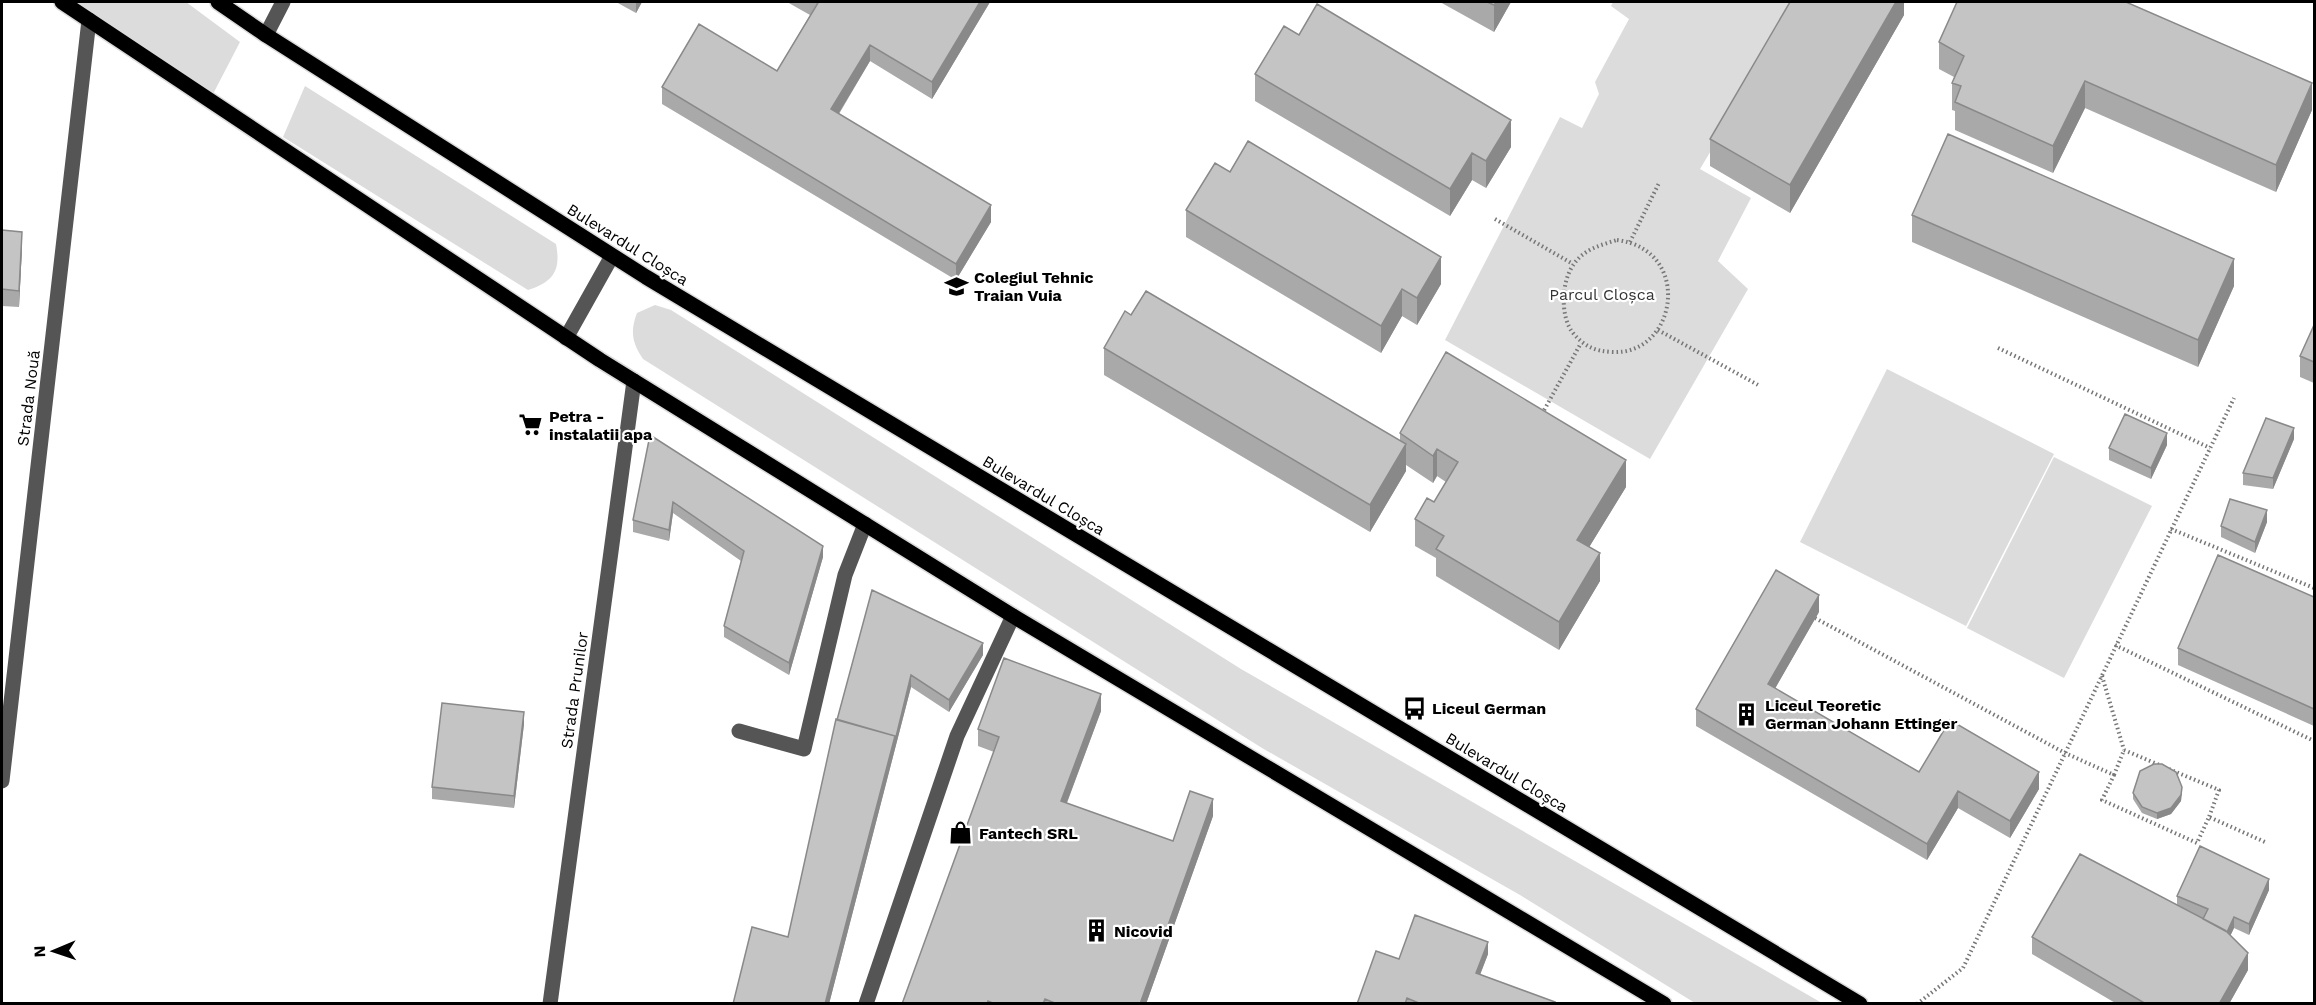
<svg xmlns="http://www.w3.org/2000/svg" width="2316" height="1005" font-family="'Work Sans',sans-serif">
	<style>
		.green { fill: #dcdcdc }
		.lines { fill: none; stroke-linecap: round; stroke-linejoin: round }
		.major-casing { stroke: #dbdbdb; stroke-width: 18 }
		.path { stroke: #777; stroke-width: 4; stroke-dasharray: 1.5 3; stroke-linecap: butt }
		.minor { stroke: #555; stroke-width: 15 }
		.major { stroke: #000; stroke-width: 15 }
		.wall { fill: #a9a9a9 }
		.shaded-wall { fill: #898989 }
		.building { fill: #c4c4c4; stroke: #898989; stroke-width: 1.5 }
		.labels { text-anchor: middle; stroke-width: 4.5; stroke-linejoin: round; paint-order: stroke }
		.street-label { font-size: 16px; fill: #000; stroke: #fff }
		.poi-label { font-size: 16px; font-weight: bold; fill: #000; stroke: #fff; text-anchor: start }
		.park-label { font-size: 16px; fill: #333; stroke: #fff }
	</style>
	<rect width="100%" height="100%" fill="#fff"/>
	<!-- green -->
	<path class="green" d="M 77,2 L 186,2 L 240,42 L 213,94 Z
		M 1613,2 L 1800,2 L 1700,169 L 1751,198 L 1718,261 L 1748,289 L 1650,459 L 1445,340 L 1560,117 L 1582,128 L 1599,94 L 1595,82 L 1629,19 L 1611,6 Z
		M 305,86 L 556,244 C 561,270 554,282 528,290 L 283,137 Z
		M 655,305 L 671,310 L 1241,669 L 1822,1003 L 1695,1003 L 1520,895 L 1262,748 L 643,359 C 632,343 630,331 637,313 Z
		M 1887,369 L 2054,454 L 1966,626 L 1800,542 Z
		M 2054,457 L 2152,506 L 2064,678 L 1967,628 Z"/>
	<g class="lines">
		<defs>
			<path id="major" d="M 62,2 L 600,360 L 1013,616 L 1664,1004
				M 218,2 L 266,35 L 646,277 L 1860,1004"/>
		</defs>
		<!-- major casing -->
		<use href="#major" class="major-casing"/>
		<!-- path -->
		<path class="path" d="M 1495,219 L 1573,264
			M 1617,240 C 1694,250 1677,356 1612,352 C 1595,351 1585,347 1573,333 C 1560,317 1561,281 1574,264 C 1584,249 1601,245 1617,240 Z
			M 1630,242 L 1659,183
			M 1658,330 L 1760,386
			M 1998,348 L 2210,448
			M 1542,414 L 1581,343
			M 2171,529 L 2314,588
			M 1815,618 L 2065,753 L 2114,775 L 2102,800 L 2197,843 L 2209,817 L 2265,842
			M 2115,645 L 2314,741
			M 2102,676 L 2124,750
			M 2169,769 L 2219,790 L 2209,817
			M 2114,775 L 2124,750 L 2162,766
			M 1917,1004 L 1963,968 L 2234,398"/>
		<!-- minor -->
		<path class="minor" d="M 266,35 L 283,2
			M 566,338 L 612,256
			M 739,731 L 804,749 L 845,575 L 865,524
			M 2,781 L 89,20
			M 550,1004 L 634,381
			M 866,1004 L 957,736 L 1013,616"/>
		<!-- major -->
		<use href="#major" class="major"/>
	</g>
	<!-- wall -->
	<path class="wall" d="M 616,2 L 642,2 L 636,13 Z
		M 787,2 L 990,2 L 932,99 L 870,61 L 839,114 L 991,222 L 956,280 L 662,104 L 662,87 L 777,71 L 810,15 Z
		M 1440,2 L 1511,2 L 1494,32 Z
		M 1904,2 L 1904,15 L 1790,213 L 1710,166 L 1710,139 Z
		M 1299,35 L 1511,147 L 1486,188 L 1472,180 L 1450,216 L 1255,101 L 1255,74 Z
		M 1939,42 L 2312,110 L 2276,192 L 2085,108 L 2053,173 L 1955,130 L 1955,111 L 1952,110 L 1952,83 L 1954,77 L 1939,69 Z
		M 1186,210 L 1441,284 L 1417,325 L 1402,316 L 1381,353 L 1186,237 Z
		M 1912,215 L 2234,286 L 2198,367 L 1912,242 Z
		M 2,230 L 22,248 L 19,307 L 2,306 Z
		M 1131,315 L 1400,441 L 1400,433 L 1626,487 L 1589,547 L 1600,581 L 1559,650 L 1436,576 L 1436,558 L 1415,546 L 1415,519 L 1434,502 L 1446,482 L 1437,476 L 1433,483 L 1406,465 L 1406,471 L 1370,532 L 1104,375 L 1104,348 Z
		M 2314,325 L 2314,383 L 2300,377 L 2300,356 Z
		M 650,435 L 823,557 L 789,675 L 724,637 L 724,626 L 741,561 L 673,513 L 669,541 L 633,532 L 633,520 Z
		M 2294,439 L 2273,489 L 2243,485 L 2243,473 Z
		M 2167,445 L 2151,479 L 2109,460 L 2109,448 Z
		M 2267,522 L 2255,553 L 2221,537 L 2221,526 Z
		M 872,590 L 983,655 L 949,712 L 911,687 L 829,1004 L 733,1004 L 788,937 L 837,720 Z
		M 2314,597 L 2314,726 L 2178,665 L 2178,648 Z
		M 1819,612 L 1775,688 L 1919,772 L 2039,789 L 2010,838 L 1958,808 L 1927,860 L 1696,726 L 1696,709 Z
		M 1101,711 L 1067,803 L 1173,841 L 1213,816 L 1146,1004 L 902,1004 L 994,752 L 978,746 L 978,729 Z
		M 524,724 L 514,808 L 432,799 L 432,787 Z
		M 2133,793 L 2182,793 L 2181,801 L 2171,814 L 2157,819 L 2142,813 L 2133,799 Z
		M 2269,890 L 2249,935 L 2234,928 L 2230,936 L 2248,970 L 2229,1004 L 2117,1004 L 2032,954 L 2032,937 L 2177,905 L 2177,896 Z
		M 1488,954 L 1480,975 L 1555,1004 L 1357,1004 L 1399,959 Z"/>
	<!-- shaded-wall -->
	<path class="shaded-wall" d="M 636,2 L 642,2 L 636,13 Z
		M 980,2 L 990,2 L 932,99 L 932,82 Z
		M 1496,2 L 1511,2 L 1494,32 L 1494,5 Z
		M 1896,2 L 1904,2 L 1904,15 L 1790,213 L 1790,185 Z
		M 870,45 L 870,61 L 831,126 L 831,109 Z
		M 2085,81 L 2085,108 L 2053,173 L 2053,146 Z
		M 2312,83 L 2312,110 L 2276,192 L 2276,165 Z
		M 1511,120 L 1511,147 L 1486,188 L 1486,161 Z
		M 1472,153 L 1472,180 L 1450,216 L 1450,189 Z
		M 991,205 L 991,222 L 956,280 L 956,264 Z
		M 22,232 L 22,248 L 19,307 L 19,291 Z
		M 1441,257 L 1441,284 L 1417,325 L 1417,298 Z
		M 2234,259 L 2234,286 L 2198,367 L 2198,340 Z
		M 1402,289 L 1402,316 L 1381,353 L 1381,326 Z
		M 2294,428 L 2294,439 L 2273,489 L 2273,478 Z
		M 2167,433 L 2167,445 L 2151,479 L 2151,468 Z
		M 1406,444 L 1406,471 L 1370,532 L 1370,505 Z
		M 1437,449 L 1437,476 L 1433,483 L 1433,456 Z
		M 1626,460 L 1626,487 L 1577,567 L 1577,540 Z
		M 673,502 L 673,513 L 669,541 L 669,530 Z
		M 2267,510 L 2267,522 L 2255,553 L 2255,542 Z
		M 823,546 L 823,557 L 789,675 L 789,663 Z
		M 1600,553 L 1600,581 L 1559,650 L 1559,622 Z
		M 1819,595 L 1819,612 L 1768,701 L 1768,684 Z
		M 983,643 L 983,655 L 949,712 L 949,700 Z
		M 911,675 L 911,687 L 829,1004 L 825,1004 Z
		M 1101,694 L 1101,711 L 1061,818 L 1061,801 Z
		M 524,712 L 524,724 L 514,808 L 514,796 Z
		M 2039,772 L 2039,789 L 2010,838 L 2010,821 Z
		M 2182,787 L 2181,801 L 2171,814 L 2157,819 L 2157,813 Z
		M 1958,791 L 1958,808 L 1927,860 L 1927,844 Z
		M 1213,799 L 1213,816 L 1146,1004 L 1140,1004 Z
		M 2269,879 L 2269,890 L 2249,935 L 2249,924 Z
		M 2234,917 L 2234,928 L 2225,947 L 2225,935 Z
		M 1488,942 L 1488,954 L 1476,985 L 1476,973 Z
		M 2248,953 L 2248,970 L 2229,1004 L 2219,1004 Z"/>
	<!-- building -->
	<path class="building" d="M 815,2 L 980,2 L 932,82 L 870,45 L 831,109 L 991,205 L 956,264 L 662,87 L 699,24 L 777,71 L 818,3 Z
		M 1487,2 L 1496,2 L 1494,5 Z
		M 1790,2 L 1896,2 L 1790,185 L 1710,139 Z
		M 1957,2 L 2126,2 L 2312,83 L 2276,165 L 2085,81 L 2053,146 L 1955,102 L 1961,86 L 1952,83 L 1964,56 L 1939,42 Z
		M 1317,4 L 1511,120 L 1486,161 L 1472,153 L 1450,189 L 1255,74 L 1284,26 L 1299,35 Z
		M 1948,134 L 2234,259 L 2198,340 L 1912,215 Z
		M 1248,141 L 1441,257 L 1417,298 L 1402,289 L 1381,326 L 1186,210 L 1215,163 L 1230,172 Z
		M 2,230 L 22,232 L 19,291 L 2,289 Z
		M 1146,291 L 1406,444 L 1370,505 L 1104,348 L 1125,311 L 1131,315 Z
		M 2314,325 L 2314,362 L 2300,356 Z
		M 1446,352 L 1626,460 L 1577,540 L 1600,553 L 1559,622 L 1436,549 L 1444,536 L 1415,519 L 1427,498 L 1434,502 L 1458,462 L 1437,449 L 1433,456 L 1400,433 Z
		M 2125,414 L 2167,433 L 2151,468 L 2109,448 Z
		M 2266,418 L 2294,428 L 2273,478 L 2243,473 Z
		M 650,435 L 823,546 L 789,663 L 724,626 L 744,551 L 673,502 L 669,530 L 633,520 Z
		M 2230,499 L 2267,510 L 2255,542 L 2221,526 Z
		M 2218,555 L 2314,597 L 2314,709 L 2178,648 Z
		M 1776,570 L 1819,595 L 1768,684 L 1919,772 L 1950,720 L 2039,772 L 2010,821 L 1958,791 L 1927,844 L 1696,709 Z
		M 872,590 L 983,643 L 949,700 L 911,675 L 895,741 L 895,736 L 837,720 Z
		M 1004,658 L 1101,694 L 1061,801 L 1173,841 L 1190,791 L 1213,799 L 1140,1004 L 1057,1004 L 1045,999 L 1043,1004 L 995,1004 L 988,1001 L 987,1004 L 902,1004 L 999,737 L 978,729 Z
		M 442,703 L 524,712 L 514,796 L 432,787 Z
		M 836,719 L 895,736 L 825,1004 L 733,1004 L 752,927 L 788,937 Z
		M 2154,764 L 2162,764 L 2176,772 L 2182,787 L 2181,795 L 2171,808 L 2157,813 L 2142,807 L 2133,793 L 2140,771 Z
		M 2200,846 L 2269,879 L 2249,924 L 2234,917 L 2227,932 L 2203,919 L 2208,909 L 2177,896 Z
		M 2080,854 L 2225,930 L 2248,953 L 2219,1004 L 2146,1004 L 2032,937 Z
		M 1415,915 L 1488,942 L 1476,973 L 1555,1002 L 1554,1004 L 1421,1004 L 1407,998 L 1405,1004 L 1357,1004 L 1376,951 L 1399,959 Z"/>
	<!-- icons -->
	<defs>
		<symbol id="school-bare" viewBox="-9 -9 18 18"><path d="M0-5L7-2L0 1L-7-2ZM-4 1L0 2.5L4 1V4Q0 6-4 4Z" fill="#000" stroke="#fff" stroke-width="2.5" paint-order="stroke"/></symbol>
		<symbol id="supermarket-bare" viewBox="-9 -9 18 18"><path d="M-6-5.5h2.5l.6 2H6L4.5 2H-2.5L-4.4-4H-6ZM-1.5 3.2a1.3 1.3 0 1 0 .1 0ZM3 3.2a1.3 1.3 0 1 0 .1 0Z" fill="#000" stroke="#fff" stroke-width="2.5" paint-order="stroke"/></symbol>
		<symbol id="bus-bare" viewBox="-9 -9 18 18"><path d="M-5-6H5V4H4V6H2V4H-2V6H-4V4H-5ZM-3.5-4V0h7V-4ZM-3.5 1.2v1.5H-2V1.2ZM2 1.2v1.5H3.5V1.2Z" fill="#000" stroke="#fff" stroke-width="2.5" paint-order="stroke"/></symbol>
		<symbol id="building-bare" viewBox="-9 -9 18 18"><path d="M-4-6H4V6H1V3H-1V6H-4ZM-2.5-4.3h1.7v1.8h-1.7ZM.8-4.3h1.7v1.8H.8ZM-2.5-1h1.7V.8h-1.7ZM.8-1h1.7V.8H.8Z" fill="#000" stroke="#fff" stroke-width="2.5" paint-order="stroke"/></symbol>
		<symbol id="shop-bare" viewBox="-9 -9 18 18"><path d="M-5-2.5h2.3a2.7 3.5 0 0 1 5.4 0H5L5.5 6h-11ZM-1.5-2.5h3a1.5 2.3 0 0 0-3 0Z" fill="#000" stroke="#fff" stroke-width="2.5" paint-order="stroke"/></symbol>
	</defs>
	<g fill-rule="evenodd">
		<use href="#school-bare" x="940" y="270" width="33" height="33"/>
		<use href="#supermarket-bare" x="514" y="408" width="33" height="33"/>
		<use href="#bus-bare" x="1398" y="692" width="33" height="33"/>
		<use href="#building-bare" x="1730" y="698" width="33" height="33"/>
		<use href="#shop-bare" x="944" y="816" width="33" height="33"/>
		<use href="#building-bare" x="1080" y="914" width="33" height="33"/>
	</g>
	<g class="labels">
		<!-- street labels -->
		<g class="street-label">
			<text transform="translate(628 244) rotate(32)" y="6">Bulevardul Cloșca</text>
			<text transform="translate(28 398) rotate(-83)" y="6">Strada Nouă</text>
			<text transform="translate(1044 495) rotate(31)" y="6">Bulevardul Cloșca</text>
			<text transform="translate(574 690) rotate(-82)" y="6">Strada Prunilor</text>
			<text transform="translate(1507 772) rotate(31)" y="6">Bulevardul Cloșca</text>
		</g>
		<!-- poi labels -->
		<g class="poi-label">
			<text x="974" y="283">Colegiul Tehnic<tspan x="974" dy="18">Traian Vuia</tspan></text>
			<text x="549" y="422">Petra -<tspan x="549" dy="18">instalatii apa</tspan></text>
			<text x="1765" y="711">Liceul Teoretic<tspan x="1765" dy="18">German Johann Ettinger</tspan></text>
			<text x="1432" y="714">Liceul German</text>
			<text x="979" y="839">Fantech SRL</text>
			<text x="1114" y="937">Nicovid</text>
		</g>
		<!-- park labels -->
		<g class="park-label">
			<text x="1602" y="300">Parcul Cloșca</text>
		</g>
	</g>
	<!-- border -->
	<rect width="2316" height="1005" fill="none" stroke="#000000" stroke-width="6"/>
	<!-- north arrow -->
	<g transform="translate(54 951) rotate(268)" stroke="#ffffff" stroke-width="4.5" paint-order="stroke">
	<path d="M0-4.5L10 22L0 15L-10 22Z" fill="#000000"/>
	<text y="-9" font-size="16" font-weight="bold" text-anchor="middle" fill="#000000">N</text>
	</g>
</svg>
